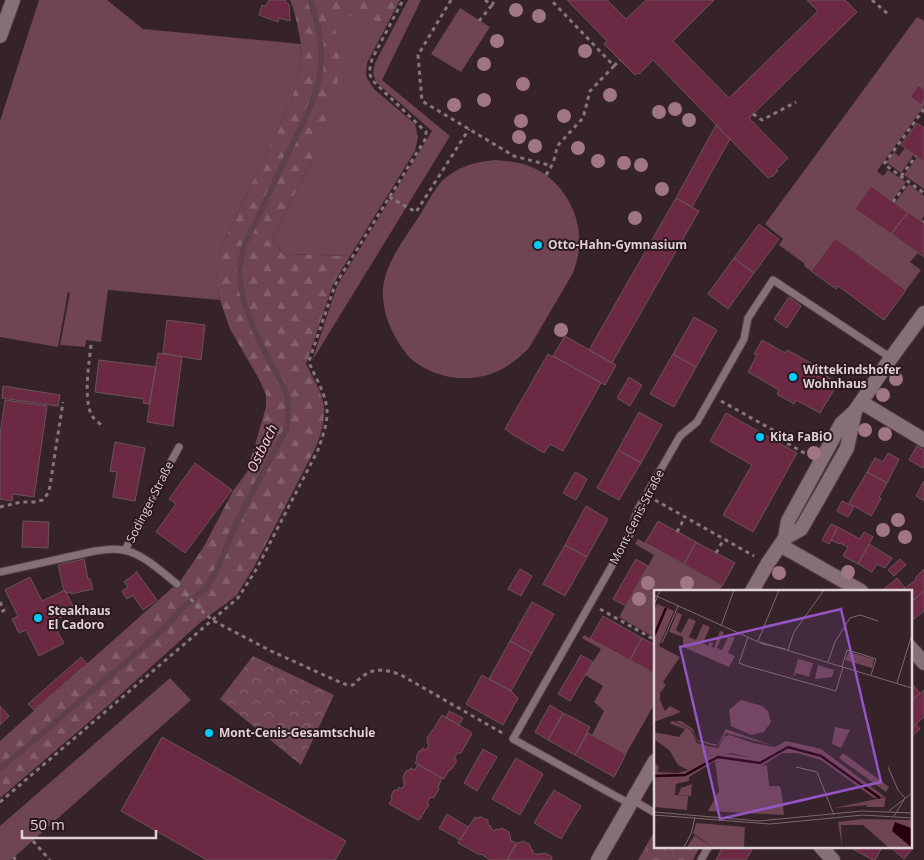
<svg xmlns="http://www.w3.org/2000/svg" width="924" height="860" font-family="'Open Sans',sans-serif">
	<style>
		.grass { fill: #6f4453 }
		.forest { fill: url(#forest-firs) }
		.park { fill: url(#park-crowns) }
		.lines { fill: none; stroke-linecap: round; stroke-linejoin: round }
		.stream { stroke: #5e3f4a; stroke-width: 5.5 }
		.building { fill: #6b2943; stroke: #6a535a }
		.service-casing { stroke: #4f3f45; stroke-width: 9 }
		.minor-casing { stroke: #4f3f45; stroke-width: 16 }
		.secondary-casing { stroke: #4f3f45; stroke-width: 16 }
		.path { stroke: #86767a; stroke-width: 3; stroke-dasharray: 4 4; stroke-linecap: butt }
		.service { stroke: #876f77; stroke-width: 7 }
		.minor { stroke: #876f77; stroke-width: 14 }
		.secondary { stroke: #876f77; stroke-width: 14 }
		.tree { fill: #a17684 }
		.poi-dot { fill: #03cbf9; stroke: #2c1920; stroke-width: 2 }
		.labels { text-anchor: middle; stroke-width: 4; stroke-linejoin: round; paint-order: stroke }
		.poi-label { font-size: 12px; font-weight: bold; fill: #dfd2d5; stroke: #2c1920; text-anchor: start }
		.street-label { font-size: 12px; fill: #dfd2d5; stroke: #2c1920 }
		.water-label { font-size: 14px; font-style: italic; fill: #f9cddb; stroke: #2c1920 }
		.inset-river { fill: none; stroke: #26000f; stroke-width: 2.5 }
		.inset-road { fill: none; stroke: #7a696e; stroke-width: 1 }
		.view { fill: #9456c4; fill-opacity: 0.15; stroke: #9456c4; stroke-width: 2.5 }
		.inset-edge { fill: none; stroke: #dfd2d5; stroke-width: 2.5 }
	</style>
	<defs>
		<pattern id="forest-firs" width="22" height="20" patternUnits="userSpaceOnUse" patternTransform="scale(1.25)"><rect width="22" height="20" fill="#6f4453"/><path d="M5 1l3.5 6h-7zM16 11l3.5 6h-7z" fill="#835e6b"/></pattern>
		<pattern id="park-crowns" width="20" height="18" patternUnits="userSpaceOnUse" patternTransform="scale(1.25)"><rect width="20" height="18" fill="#6f4453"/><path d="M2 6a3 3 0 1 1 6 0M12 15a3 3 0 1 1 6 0" fill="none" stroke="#835e6b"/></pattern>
	</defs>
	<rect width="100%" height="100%" fill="#362329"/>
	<!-- grass -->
	<path class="grass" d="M 39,0 L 107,0 L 143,29 L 301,44 L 299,74 L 291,101 L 222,246 C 215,268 215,278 220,300 L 108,290 L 101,342 L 86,340 L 85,347 L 60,345 L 70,293 L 68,292 L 58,347 L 0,337 L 0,121 Z
		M 408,0 L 421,0 L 382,80 L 450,136 L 312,361 L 337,286 L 432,131 L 376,82 L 373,73 L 375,63 Z
		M 460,8 L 490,27 L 461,72 L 431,54 Z
		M 329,11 L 388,23 L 367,63 L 366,73 L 367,78 L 374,89 L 415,124 L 418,137 L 415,151 L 350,256 L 283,254 L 272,239 L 324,135 L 339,44 Z
		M 917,17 L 924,21 L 924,106 L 877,171 L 883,176 L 888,170 L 906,182 L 892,201 L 871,186 L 855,209 L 918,253 L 910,262 L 921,270 L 906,290 L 835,238 L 811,271 L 804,266 L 805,264 L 779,245 L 783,239 L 765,224 Z
		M 905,148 L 914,154 L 901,173 L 886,162 L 894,152 L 899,156 Z
		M 917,157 L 924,162 L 924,189 L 904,175 Z
		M 495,160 C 507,161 519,162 529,166 C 561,178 582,213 579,246 C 579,255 576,264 573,273 L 529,348 C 523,354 516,360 509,365 C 479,385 437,382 410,358 C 405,353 401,346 397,340 C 388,325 382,307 383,289 C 386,261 405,238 420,215 C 426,205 431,195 438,186 C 452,168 474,162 495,160 Z
		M 909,184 L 924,196 L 924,216 L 921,221 L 895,203 Z
		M 638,539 L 722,586 L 719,591 L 655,591 L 655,638 L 619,617 L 654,555 L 635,544 Z
		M 584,635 L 655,674 L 655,703 L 626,754 L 592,735 L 604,711 L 594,702 L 603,686 L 585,675 L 601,649 L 582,638 Z
		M 170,678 L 191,700 L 11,860 L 0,860 L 0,826 Z"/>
	<!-- forest -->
	<path class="forest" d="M 290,0 L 400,0 L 388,23 L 330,12 L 339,43 L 340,62 L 337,88 L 324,135 L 272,239 L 283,254 L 350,256 L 333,284 L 306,364 C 312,377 325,396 324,411 C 324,425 320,437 315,449 L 254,567 L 236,596 L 202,621 L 111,703 L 0,798 L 0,741 L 181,580 L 203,548 L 233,491 L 247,472 L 266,407 L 266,395 L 260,381 L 230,329 L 220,300 L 216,281 L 217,261 L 222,246 L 291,101 L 299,74 L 301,44 L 295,14 Z"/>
	<!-- park -->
	<path class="park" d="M 253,656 L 334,695 L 301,765 L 220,699 Z
		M 655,830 L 655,846 L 699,846 L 698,850 L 693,860 L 638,860 Z"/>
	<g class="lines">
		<!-- stream -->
		<path class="stream" d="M 0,769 L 126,662 L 160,632 L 186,605 L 206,588 L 217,570 L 232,533 L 246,504 L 286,430 C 289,417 289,407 287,394 C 266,351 227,296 244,246 C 259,215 274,184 288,153 C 302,124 319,96 321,64 C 323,42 317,21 310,0"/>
	</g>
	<!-- building -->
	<path class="building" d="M 269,0 L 286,0 L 285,2 L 289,4 L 290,21 L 279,18 L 278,22 L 259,15 L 262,5 L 266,6 Z
		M 567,0 L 607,0 L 626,19 L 646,0 L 714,0 L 673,41 L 729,98 L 818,11 L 807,0 L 845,0 L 857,12 L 749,118 L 788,158 L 776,170 L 778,171 L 772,177 L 771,176 L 768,178 L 653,60 L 639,74 L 638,73 L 635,75 L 604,44 L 607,41 Z
		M 919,85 L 924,89 L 924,100 L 921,105 L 910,97 Z
		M 917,123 L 924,128 L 924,162 L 901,145 Z
		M 716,125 L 730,139 L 692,207 L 676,198 Z
		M 871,186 L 908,212 L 891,234 L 855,209 Z
		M 676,198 L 699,211 L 612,363 L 589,350 Z
		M 908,212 L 924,223 L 924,257 L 891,234 Z
		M 759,224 L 779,239 L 754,273 L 734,258 Z
		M 835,238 L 906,290 L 884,320 L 838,286 L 836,289 L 811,271 Z
		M 734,258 L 754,273 L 728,309 L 708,294 Z
		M 789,297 L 801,306 L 787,328 L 774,319 Z
		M 694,317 L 717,330 L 696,367 L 673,354 Z
		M 167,320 L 205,325 L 201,360 L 163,353 Z
		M 565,336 L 616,365 L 605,385 L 553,356 Z
		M 762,340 L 785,353 L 787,350 L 820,368 L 818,371 L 838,383 L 820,413 L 796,400 L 794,404 L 777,394 L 779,390 L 748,372 L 757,355 L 754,354 Z
		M 158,353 L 182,357 L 173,426 L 147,422 Z
		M 548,354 L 553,357 L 553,356 L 601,383 L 563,451 L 550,444 L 544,453 L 510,433 L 510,432 L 505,429 Z
		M 673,354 L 696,367 L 674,407 L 650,394 Z
		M 99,360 L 156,367 L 149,404 L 143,403 L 144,399 L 95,392 Z
		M 629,377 L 642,385 L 630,406 L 617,398 Z
		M 3,386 L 60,395 L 58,406 L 2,398 Z
		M 5,400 L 47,406 L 34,497 L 13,494 L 12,501 L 0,499 L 0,435 Z
		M 639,412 L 662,425 L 641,463 L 618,450 Z
		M 726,413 L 797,453 L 753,532 L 723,515 L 752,465 L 710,441 Z
		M 115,442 L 145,448 L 135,501 L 113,497 L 117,472 L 110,471 Z
		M 917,446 L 924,450 L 924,465 L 923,468 L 909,460 Z
		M 618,450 L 641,463 L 619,500 L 597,488 Z
		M 888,453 L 899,459 L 887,483 L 867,472 L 875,458 L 883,462 Z
		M 195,463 L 232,490 L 185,553 L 156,532 L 176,504 L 169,499 Z
		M 575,472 L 587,479 L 576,500 L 563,493 Z
		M 867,472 L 887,483 L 879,497 L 881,499 L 871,516 L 849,503 Z
		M 924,481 L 924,501 L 916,496 Z
		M 842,501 L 854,507 L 848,517 L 837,511 Z
		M 586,506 L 608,519 L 587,557 L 565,545 Z
		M 23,521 L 49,522 L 48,548 L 22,547 Z
		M 658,521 L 696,542 L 684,564 L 645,543 Z
		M 831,524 L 838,527 L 829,544 L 822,540 Z
		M 838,527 L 860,539 L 864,532 L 873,537 L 858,564 L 843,556 L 848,547 L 840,543 L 839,544 L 831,540 Z
		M 696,542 L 735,563 L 722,586 L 684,564 Z
		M 869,544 L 892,558 L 885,568 L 877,564 L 872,572 L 858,564 Z
		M 565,545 L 587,557 L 565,596 L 543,584 Z
		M 84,559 L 88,579 L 90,579 L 93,589 L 71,594 L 71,592 L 66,593 L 64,591 L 58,565 Z
		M 636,559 L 648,566 L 626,606 L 613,599 Z
		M 900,559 L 906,565 L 894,576 L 888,570 Z
		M 520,569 L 532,576 L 521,596 L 508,589 Z
		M 924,569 L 924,591 L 910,603 L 910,591 L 901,591 L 916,580 L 916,577 Z
		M 136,571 L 157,600 L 143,610 L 133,595 L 127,599 L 122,591 L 128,587 L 124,582 L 136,573 Z
		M 30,577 L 42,601 L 65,590 L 75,610 L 52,622 L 64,643 L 39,656 L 26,630 L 19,633 L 12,619 L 18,616 L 5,590 Z
		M 897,578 L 905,588 L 901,591 L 886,591 L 884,589 Z
		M 924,591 L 924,611 L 914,619 L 910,615 L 910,603 Z
		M 532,602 L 554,614 L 532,653 L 510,641 Z
		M 603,616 L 642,638 L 630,660 L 590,639 Z
		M 642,638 L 655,645 L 655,674 L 630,660 Z
		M 510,641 L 532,653 L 511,691 L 489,679 Z
		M 581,655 L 593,662 L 570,701 L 558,694 Z
		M 81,657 L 87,664 L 34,710 L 28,704 Z
		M 482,675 L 511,691 L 518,698 L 503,725 L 466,704 Z
		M 910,682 L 920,693 L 910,702 Z
		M 924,690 L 924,717 L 910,729 L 910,702 Z
		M 550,705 L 563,713 L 548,740 L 535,732 Z
		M 0,706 L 9,716 L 0,725 Z
		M 449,711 L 463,718 L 459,725 L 446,718 Z
		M 564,713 L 590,727 L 575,755 L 548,740 Z
		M 442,715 L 471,732 L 472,734 L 461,753 L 457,753 L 454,759 L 456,759 L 456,762 L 451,770 L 449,770 L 444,779 L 415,763 L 417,760 L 416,758 L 419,751 L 421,751 L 422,748 L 426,750 L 429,745 L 427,743 L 428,741 L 427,738 L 431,732 L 433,730 Z
		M 916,724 L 920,729 L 910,738 L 910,729 Z
		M 588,733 L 626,754 L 614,777 L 575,755 Z
		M 162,737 L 346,841 L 335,860 L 207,860 L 121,811 Z
		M 483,749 L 497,757 L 477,791 L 464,783 Z
		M 516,758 L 543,774 L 520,815 L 492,799 Z
		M 418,764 L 442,778 L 438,787 L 439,789 L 434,797 L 431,798 L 430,797 L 427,803 L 429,804 L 420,819 L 418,820 L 389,804 L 392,799 L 391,796 L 394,790 L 398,790 L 399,787 L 402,789 L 405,783 L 403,782 L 404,780 L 403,777 L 406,771 L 409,770 L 411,768 L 415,770 Z
		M 554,790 L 581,806 L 561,839 L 534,823 Z
		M 447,814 L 468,827 L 460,840 L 439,828 Z
		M 475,817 L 477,818 L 481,817 L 488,820 L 488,825 L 491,826 L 490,828 L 495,831 L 496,829 L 498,830 L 502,828 L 509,832 L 510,837 L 511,837 L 510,840 L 516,843 L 507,860 L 490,860 L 481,854 L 480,855 L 458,843 Z
		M 524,841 L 530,845 L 531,849 L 533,850 L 532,852 L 538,855 L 539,853 L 541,854 L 545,853 L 551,856 L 552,860 L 507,860 L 518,842 L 519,843 Z
		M 723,846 L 754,846 L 746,860 L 716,860 Z
		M 855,846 L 883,846 L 875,860 L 873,860 L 853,849 Z
		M 891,846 L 910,846 L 913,848 L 904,859 L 890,847 Z"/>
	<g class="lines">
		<defs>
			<path id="service" d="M 125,550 C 144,516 160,481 179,447
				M 0,572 L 95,551 C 104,550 114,548 123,550 C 142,553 162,572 177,584
				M 633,800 L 655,813
				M 630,804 L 513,739 L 630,534 L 637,511 L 646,495 L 680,436 L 697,422 L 744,339 L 748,318 L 773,280 L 891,358
				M 701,860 L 709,846"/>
			<path id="minor" d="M 861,402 L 924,440
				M 785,538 L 801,529 L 820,496 L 847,448 L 855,411
				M 780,545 L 861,591
				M 752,591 L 768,563 L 785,538 L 788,521 L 841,424 L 855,411 L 891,358 L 924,313
				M 910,647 L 924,663
				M 820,846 L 833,860
				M 598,860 L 655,761"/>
			<path id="secondary" d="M 0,36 L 13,0"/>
		</defs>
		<!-- service casing -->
		<use href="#service" class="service-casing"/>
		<!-- minor casing -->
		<use href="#minor" class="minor-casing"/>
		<!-- secondary casing -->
		<use href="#secondary" class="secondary-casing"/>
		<!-- path -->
		<path class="path" d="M 451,0 L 418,55 L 422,101 L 514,156 L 552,166
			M 485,0 L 492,5 L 495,0
			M 872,0 L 888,14
			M 479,21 L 492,5
			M 614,66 L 620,60
			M 924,109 L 884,164 L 924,193
			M 753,114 L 762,120 L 796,102
			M 546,175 C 549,170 552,166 554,160 C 556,154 556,149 559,144 L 583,118 L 590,91 L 614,66 L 551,0
			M 901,176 L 916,156
			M 389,197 L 416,212 L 469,129
			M 893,202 L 908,182
			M 923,222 L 924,221
			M 91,345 C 89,364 83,398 92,416 C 95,420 100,424 104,427
			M 721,401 L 780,434 L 783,441 L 808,455
			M 655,500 L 754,556
			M 0,507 L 21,502 L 34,502 L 43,500 L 49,492 L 63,402
			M 677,532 L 685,517
			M 716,553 L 724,539
			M 185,593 L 201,610 L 212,620 L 271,651 L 335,680 L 347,685 L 353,685 C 369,668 380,667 401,675 L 504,734
			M 0,602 L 4,610 L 0,613
			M 600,609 L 655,640
			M 0,802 L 238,598 L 257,568 L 318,450 C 322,438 328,423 327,409 C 325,393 316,378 310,365 L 309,361 L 335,285 L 426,138 L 426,132 L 373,81 L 369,73 L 372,59 L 403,0
			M 33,841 L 50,860
			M 14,857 L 15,860"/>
		<!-- service -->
		<use href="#service" class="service"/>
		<!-- minor -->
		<use href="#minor" class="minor"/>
		<!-- secondary -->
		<use href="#secondary" class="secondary"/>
	</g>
	<!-- trees -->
	<g class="tree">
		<circle cx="516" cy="10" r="7"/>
		<circle cx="539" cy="16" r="7"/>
		<circle cx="497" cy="41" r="7"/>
		<circle cx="585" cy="51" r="7"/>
		<circle cx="484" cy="64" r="7"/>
		<circle cx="523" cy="84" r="7"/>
		<circle cx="610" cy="95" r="7"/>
		<circle cx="484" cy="100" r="7"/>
		<circle cx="454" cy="105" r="7"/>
		<circle cx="675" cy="109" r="7"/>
		<circle cx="659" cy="112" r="7"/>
		<circle cx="564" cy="116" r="7"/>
		<circle cx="689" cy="120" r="7"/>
		<circle cx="521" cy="121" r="7"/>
		<circle cx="519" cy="137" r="7"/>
		<circle cx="535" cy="146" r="7"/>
		<circle cx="578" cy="148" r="7"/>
		<circle cx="598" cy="161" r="7"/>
		<circle cx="624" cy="163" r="7"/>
		<circle cx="641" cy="165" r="7"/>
		<circle cx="662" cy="189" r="7"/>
		<circle cx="635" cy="218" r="7"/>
		<circle cx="561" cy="330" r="7"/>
		<circle cx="896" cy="379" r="7"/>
		<circle cx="883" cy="395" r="7"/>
		<circle cx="865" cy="430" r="7"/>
		<circle cx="885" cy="434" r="7"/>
		<circle cx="814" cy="453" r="7"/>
		<circle cx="898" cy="520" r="7"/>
		<circle cx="883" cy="530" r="7"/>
		<circle cx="905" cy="537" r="7"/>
		<circle cx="848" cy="572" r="7"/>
		<circle cx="779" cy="573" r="7"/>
		<circle cx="648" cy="583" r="7"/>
		<circle cx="687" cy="583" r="7"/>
		<circle cx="639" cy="599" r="7"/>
	</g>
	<!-- markers -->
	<g class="poi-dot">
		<circle cx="538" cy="245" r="5"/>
		<circle cx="793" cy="377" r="5"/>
		<circle cx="760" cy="437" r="5"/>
		<circle cx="38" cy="618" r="5"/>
		<circle cx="209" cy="733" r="5"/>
	</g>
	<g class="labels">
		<!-- poi labels -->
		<g class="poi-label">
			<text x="548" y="249">Otto-Hahn-Gymnasium</text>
			<text x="803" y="374">Wittekindshofer<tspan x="803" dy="14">Wohnhaus</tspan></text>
			<text x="770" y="441">Kita FaBiO</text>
			<text x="48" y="615">Steakhaus<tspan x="48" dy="14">El Cadoro</tspan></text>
			<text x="219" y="737">Mont-Cenis-Gesamtschule</text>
		</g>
		<!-- street labels -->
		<g class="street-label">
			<text transform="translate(150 502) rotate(-63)" y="4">Sodinger Straße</text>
			<text transform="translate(637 517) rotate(-63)" y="4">Mont-Cenis-Straße</text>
		</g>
		<!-- water labels -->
		<g class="water-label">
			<text transform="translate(262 448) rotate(-64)" y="5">Ostbach</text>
		</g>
	</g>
	<!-- overview -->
	<g transform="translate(654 590)">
		<rect width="258" height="258" fill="#362329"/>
		<path d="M 23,22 L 28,25 L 22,40 L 27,43 L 35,28 L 42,31 L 35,47 L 32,46 L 42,50 L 49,34 L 56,37 L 49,53 L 46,52 L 55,56 L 55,52 L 59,53 L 58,57 L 60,58 L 66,41 L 70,42 L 68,47 L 64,46 L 67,48 L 63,58 L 68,60 L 74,47 L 81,47 L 74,63 L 81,66 L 75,77 L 29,57 L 29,47 L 15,42 ZM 144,69 L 159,73 L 155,87 L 142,83 L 139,87 ZM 164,75 L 180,80 L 178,87 L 161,89 L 160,93 ZM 87,110 L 108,116 L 114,121 L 117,132 L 110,142 L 97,145 L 77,136 L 75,120 ZM 21,131 L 27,131 L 39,139 L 43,150 L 64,155 L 72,139 L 120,156 L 72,143 L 65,155 L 61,156 L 43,151 L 38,140 ZM 76,145 L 99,153 L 99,168 L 77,163 L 54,167 L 53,156 L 64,158 L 71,146 ZM 189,163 L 235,197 L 232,202 L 185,168 ZM 61,171 L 105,177 L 113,175 L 115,196 L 125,196 L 127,199 L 130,225 L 54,221 L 65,201 ZM 38,194 L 37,206 L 24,205 L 27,198 ZM 232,207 L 230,217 L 212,217 L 214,215 L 180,218 ZM 207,229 L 209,235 L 187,235 L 188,257 L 184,232 ZM 42,233 L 91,237 L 90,257 L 58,257 L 39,243 Z" fill="#6f4453"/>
		<path d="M 19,131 L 37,140 L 43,153 L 53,156 L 54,167 L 68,163 L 99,168 L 99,153 L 121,157 L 132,151 L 167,159 L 231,207 L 220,208 L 167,170 L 143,163 L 128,163 L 105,178 L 61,171 L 35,187 L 35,191 L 21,194 L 0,190 L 0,172 L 5,177 L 4,182 L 24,183 L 34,180 L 24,175 L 16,161 L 0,149 L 0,142 L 25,147 L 31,139 L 15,133 Z" fill="#6f4453"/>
		<path d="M 3,14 L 20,21 L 5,56 L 26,67 L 9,92 L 12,95 L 6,103 L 6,110 L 11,121 L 16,116 L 27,122 L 0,132 L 0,21 ZM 195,62 L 220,69 L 218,78 L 191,70 ZM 181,137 L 196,140 L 187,158 L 178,154 ZM 207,229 L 257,230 L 257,257 L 234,257 L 209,235 Z" fill="#6f4453"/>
		<path d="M 0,190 L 22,193 L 21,205 L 34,206 L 33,220 L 0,217 ZM 41,245 L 43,247 L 58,257 L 33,257 Z" fill="#6f4453"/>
		<path d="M 241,232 L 257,238 L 257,257 L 238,241 Z" fill="#26000f"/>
		<path class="inset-river" d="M 0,46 L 12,18M 0,186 L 31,185 L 64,167 L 106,173 L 134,157 L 167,166 L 226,208"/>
		<path class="inset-road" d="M 0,5 L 109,54 L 132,59M 0,15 L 6,0M 67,36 L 80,0M 94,47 L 85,73 L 93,76 L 182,101 L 189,77M 104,51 L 125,0M 106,52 L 258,98M 8,53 L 24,16M 134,60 L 140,42 L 170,0M 174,72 L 181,52 L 196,28 L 206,25 L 224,31M 188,77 L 193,60 L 207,64 L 222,69 L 217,85M 243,93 L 258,44M 142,177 L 163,182M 234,177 L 244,200 L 251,208M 163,182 L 180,225M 235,221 L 258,203M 0,222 L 105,231 L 208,221 L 258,223M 0,225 L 116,234 L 209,225 L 258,228M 240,226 L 250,210M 30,257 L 37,244 L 41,227"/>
		<path class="view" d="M 187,19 L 227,192 L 66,229 L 26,57 Z"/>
		<rect width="258" height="258" class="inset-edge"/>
	</g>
	<!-- scale -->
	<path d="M22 830v8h134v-8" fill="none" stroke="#dfd2d5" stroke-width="2.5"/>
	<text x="30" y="830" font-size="15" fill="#dfd2d5" stroke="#2c1920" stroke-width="4" paint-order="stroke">50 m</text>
</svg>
